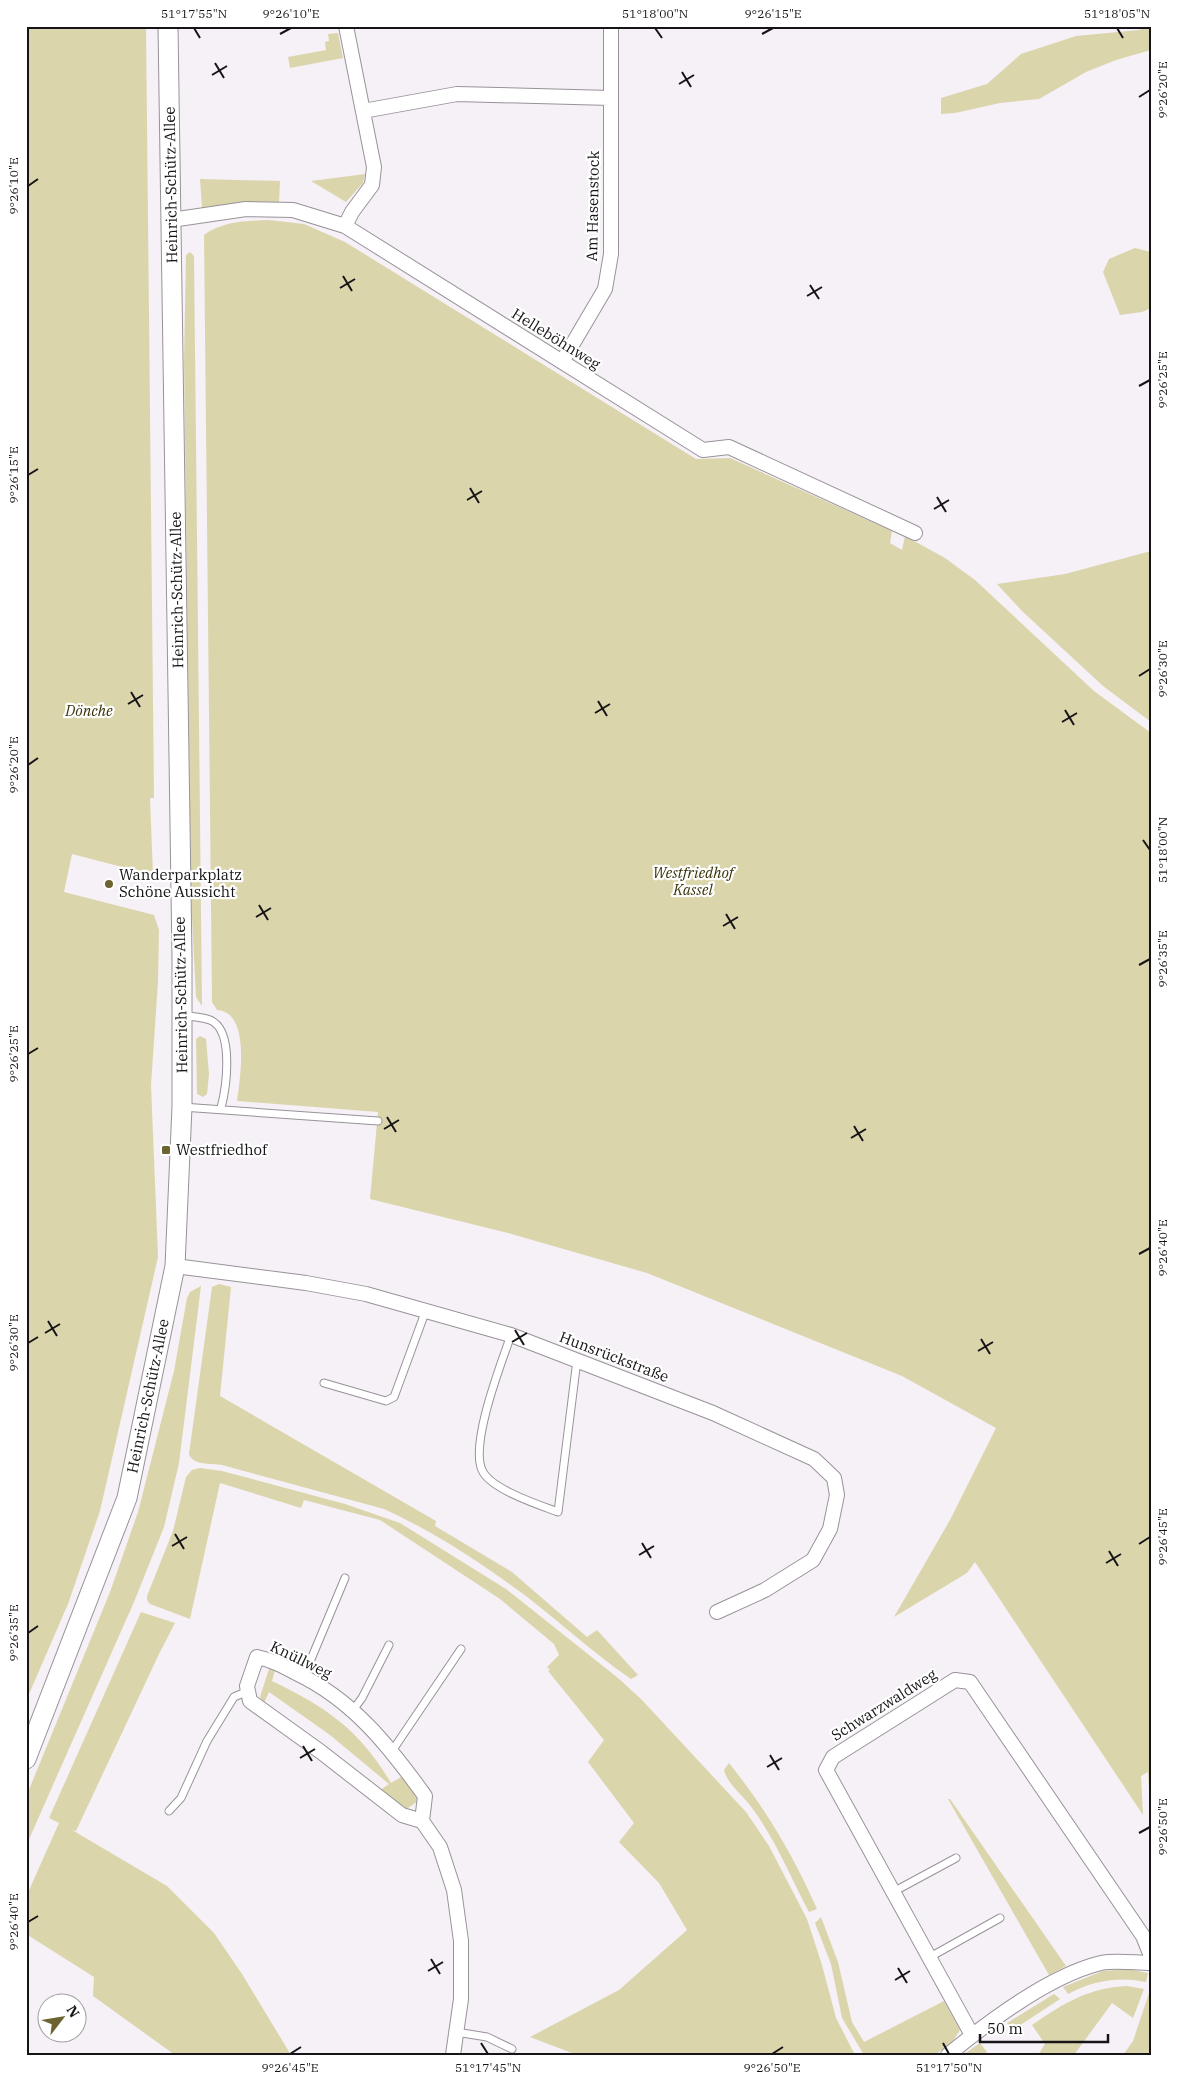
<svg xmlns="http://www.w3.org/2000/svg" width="1177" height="2081" font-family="'IBM Plex Serif',serif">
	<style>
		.green { fill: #dbd5ac }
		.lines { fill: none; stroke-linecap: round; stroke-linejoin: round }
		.lane-casing { stroke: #989299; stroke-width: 9 }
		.street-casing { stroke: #989299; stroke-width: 16 }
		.secondary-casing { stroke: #989299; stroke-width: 21 }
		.lane { stroke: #fff; stroke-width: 7 }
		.street { stroke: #fff; stroke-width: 14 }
		.secondary { stroke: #fff; stroke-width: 19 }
		.ticks { fill: none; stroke: #161416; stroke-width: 2 }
		.poi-dot { fill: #6c6330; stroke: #fff; stroke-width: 2 }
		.labels { text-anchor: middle; stroke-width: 4.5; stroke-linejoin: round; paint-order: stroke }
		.street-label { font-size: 15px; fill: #161416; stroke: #fff }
		.park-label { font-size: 15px; font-style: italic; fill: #3a3308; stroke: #fff }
		.poi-label { font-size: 15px; fill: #161416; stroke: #fff; text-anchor: start }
		.neatline { fill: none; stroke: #161416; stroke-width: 2 }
		.ticks-label { font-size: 12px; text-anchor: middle; fill: #161416 }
	</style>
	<rect width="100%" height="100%" fill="#f6f0f7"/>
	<!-- green -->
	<path class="green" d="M 26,26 L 146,26 L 154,798 L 150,798 L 153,875 L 72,854 L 64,892 L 154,915 L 159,930 L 158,982 L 151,1085 L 158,1257 L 100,1511 L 68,1604 L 26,1701 Z
		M 1147,26 L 1151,26 L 1151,50 L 1116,60 L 1086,72 L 1039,99 L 1000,103 L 955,113 L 941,114 L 941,98 L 987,84 L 1021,54 L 1076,36 L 1139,30 Z
		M 338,33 L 343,58 L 290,68 L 288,57 L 326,50 L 325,42 L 329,41 L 328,34 Z
		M 365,174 L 363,183 L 346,202 L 311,181 Z
		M 200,179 L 280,181 L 279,203 L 259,202 L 202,208 Z
		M 269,220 L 304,224 L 345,242 L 696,459 L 730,458 L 892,531 L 890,543 L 902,550 L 905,536 L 945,558 L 975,580 L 1094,691 L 1151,733 L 1151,1821 L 1148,1772 L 1141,1776 L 1143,1815 L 975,1562 L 967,1573 L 894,1617 L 950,1520 L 996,1428 L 902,1376 L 647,1273 L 508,1233 L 370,1199 L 378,1112 L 237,1101 C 240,1079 251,1012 217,1010 L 212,1002 L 204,235 C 223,221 246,221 269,220 Z
		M 1135,248 L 1151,252 L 1151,308 L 1142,312 L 1120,315 L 1103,272 L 1109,259 Z
		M 190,252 L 194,256 L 202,1006 L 196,997 L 191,897 L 184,361 L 186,255 Z
		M 1151,551 L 1151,722 L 1103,686 L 1022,611 L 997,584 L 1065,574 Z
		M 200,1036 L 206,1039 L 209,1074 L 207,1094 L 203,1097 L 197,1094 L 196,1039 Z
		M 219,1284 L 231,1287 L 220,1396 L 436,1521 L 435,1526 L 512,1572 L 587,1637 L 597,1630 L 638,1675 L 631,1679 C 588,1650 550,1612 508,1583 C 469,1555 428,1529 384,1509 L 222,1465 C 211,1463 193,1466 189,1454 L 212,1287 Z
		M 201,1286 L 179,1463 L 164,1527 L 134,1602 L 26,1846 L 26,1797 L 110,1592 L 138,1512 L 174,1371 L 187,1298 L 190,1292 Z
		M 200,1468 L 222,1471 L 345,1504 L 400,1523 L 506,1589 L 618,1678 L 641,1699 L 746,1812 L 769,1846 L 807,1919 L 822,1965 L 836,2018 L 855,2055 L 577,2055 L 530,2037 L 619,1990 L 687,1930 L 659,1883 L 619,1842 L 634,1823 L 588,1762 L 604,1740 L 548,1671 L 550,1670 L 547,1667 L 559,1655 L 554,1644 L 500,1599 L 380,1520 L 304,1500 L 301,1508 L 220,1483 L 190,1619 L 150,1604 L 147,1600 L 147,1596 L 173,1531 L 186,1477 L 192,1470 Z
		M 141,1612 L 175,1623 L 159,1654 L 76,1831 L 72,1830 L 167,1886 L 214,1933 L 242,1974 L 291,2055 L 175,2055 L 93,1996 L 94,1977 L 26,1934 L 26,1897 L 59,1823 L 49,1818 Z
		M 269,1669 L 275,1670 L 272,1681 C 326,1707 360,1730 391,1783 L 403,1776 L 418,1801 L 405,1810 L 380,1790 L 389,1784 L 330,1735 L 269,1692 L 264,1703 L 260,1697 Z
		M 729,1763 C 767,1811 792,1853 817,1909 L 809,1912 C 790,1876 774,1836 749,1804 C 741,1794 727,1783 724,1770 Z
		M 948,1799 L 950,1799 L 1066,1966 L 1049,1975 Z
		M 821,1917 L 838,1962 L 852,2022 L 864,2042 L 944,2001 L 960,2030 L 953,2041 L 935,2055 L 864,2055 L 842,2018 L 831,1964 L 815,1923 Z
		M 1127,1969 L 1148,1973 L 1146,1982 C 1117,1976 1093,1981 1068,1994 L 1063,1987 L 1103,1971 Z
		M 1127,1986 L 1144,1989 L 1133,2018 L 1112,2003 L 1074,2055 L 1038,2055 L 1045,2044 L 1032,2025 C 1064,2003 1088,1988 1127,1986 Z
		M 1150,1990 L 1151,2055 L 1123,2055 L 1133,2041 Z
		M 1054,1994 L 1060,1999 L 1013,2030 L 1007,2023 Z
		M 980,2043 L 987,2052 L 984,2055 L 963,2055 Z"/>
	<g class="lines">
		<defs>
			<path id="lane" d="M 183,1015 C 191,1017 202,1017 210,1020 C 235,1030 226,1089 221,1108
				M 182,1107 L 378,1121
				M 511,1335 C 501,1364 470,1443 482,1470 C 490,1489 539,1505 558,1512 L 577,1360
				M 324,1383 L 386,1401 L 394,1397 L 426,1310
				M 304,1676 L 345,1578
				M 353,1710 L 362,1698 L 389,1645
				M 392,1751 L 461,1649
				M 169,1811 L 181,1798 L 207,1741 L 234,1697 L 248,1691
				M 893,1892 L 956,1858
				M 930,1957 L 1000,1918
				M 456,2032 L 487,2037 L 512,2049"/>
			<path id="street" d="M 363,111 L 457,94 L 611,98
				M 171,220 L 246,209 L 293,210 L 345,226 L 703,450 L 729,447 L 915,533
				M 345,226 L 352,212 L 372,185 L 374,167 L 346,26
				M 562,362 L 605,289 L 611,254 L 611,26
				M 175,1266 L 306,1283 L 366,1294 L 511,1335 L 713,1413 L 814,1459 L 834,1478 L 837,1495 L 830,1529 L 813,1560 L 765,1590 L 717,1612
				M 422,1821 L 425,1796 C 389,1746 353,1700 296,1673 C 283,1666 272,1660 257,1657 L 247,1686 L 250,1701 L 321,1752 L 402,1815 L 422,1821 L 440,1847 L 454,1890 L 461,1941 L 461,1999 L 453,2055
				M 972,2035 L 826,1770 L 833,1757 L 955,1680 L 970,1682 L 1143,1936 L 1151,1956
				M 948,2055 C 988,2022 1051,1975 1101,1963 C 1116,1960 1135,1963 1151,1963"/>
			<g id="secondary">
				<path id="s1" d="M 26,1759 L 127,1498 L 175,1266 L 182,1107 L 182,957 L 168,26"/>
			</g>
		</defs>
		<!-- lane casing -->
		<use href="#lane" class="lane-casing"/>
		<!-- street casing -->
		<use href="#street" class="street-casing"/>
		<!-- secondary casing -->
		<use href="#secondary" class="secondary-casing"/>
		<!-- lane -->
		<use href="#lane" class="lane"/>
		<!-- street -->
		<use href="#street" class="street"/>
		<!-- secondary -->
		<use href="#secondary" class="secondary"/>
	</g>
	<!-- ticks -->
	<path class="ticks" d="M 194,28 L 200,38M 655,28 L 662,38M 1117,28 L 1123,38M 280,34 L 291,28M 762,34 L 773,28M 215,63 L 224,78M 682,72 L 691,87M 212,75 L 227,66M 679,84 L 694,75M 1139,97 L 1150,90M 28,186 L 38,179M 343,276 L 352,291M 810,285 L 819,299M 340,288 L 355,279M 807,296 L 822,287M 1139,386 L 1150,380M 28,475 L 38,469M 470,488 L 479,503M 937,497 L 946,512M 467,500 L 482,491M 934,509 L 949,500M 1139,676 L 1150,669M 131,692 L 140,707M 598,701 L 607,716M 128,704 L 143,695M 1065,710 L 1074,725M 595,713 L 610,704M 1062,722 L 1077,713M 28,765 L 38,758M 1143,840 L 1150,850M 259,905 L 268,920M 726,914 L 735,929M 256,917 L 271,908M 723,926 L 738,917M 1139,965 L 1150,959M 28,1054 L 38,1048M 387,1117 L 396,1132M 854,1126 L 863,1141M 384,1129 L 399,1120M 851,1138 L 866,1129M 1139,1254 L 1150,1248M 48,1321 L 57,1336M 515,1330 L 524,1345M 45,1333 L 60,1324M 981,1339 L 990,1354M 512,1342 L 527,1333M 28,1343 L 38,1337M 978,1351 L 993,1342M 175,1534 L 184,1549M 642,1543 L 651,1558M 1139,1544 L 1150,1537M 172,1546 L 187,1537M 1109,1551 L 1118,1566M 639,1555 L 654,1546M 1106,1563 L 1121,1554M 28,1633 L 38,1626M 303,1746 L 312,1761M 770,1755 L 779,1770M 300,1758 L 315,1749M 767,1767 L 782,1758M 1139,1833 L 1150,1827M 28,1922 L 38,1916M 431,1959 L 440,1974M 898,1968 L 907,1983M 428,1971 L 443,1962M 895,1980 L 910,1971M 481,2043 L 488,2054M 943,2043 L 949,2054M 290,2054 L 301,2047M 772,2054 L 783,2047"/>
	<!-- markers -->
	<g class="poi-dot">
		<circle cx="109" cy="884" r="5"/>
		<rect x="161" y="1145" width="10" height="10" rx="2.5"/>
	</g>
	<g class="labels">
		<!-- street labels -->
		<g class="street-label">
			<text transform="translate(171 185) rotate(-91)" y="5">Heinrich-Schütz-Allee</text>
			<text transform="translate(593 206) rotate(-89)" y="5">Am Hasenstock</text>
			<text transform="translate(556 339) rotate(32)" y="5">Helleböhnweg</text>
			<text transform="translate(177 590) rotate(-91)" y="5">Heinrich-Schütz-Allee</text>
			<text transform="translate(181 995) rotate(-91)" y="5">Heinrich-Schütz-Allee</text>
			<text transform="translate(614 1357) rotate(21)" y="5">Hunsrückstraße</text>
			<text dy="5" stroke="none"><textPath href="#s1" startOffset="384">Heinrich-Schütz-Allee</textPath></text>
			<text transform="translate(301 1660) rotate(26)" y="5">Knüllweg</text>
			<text transform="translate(884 1705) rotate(-32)" y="5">Schwarzwaldweg</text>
		</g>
		<!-- park labels -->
		<g class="park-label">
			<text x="89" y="716">Dönche</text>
			<text x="693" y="878">Westfriedhof<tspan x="693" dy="17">Kassel</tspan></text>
		</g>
		<!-- poi labels -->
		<g class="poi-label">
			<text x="119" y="880">Wanderparkplatz<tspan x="119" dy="17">Schöne Aussicht</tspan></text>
			<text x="176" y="1155">Westfriedhof</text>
		</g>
	</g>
	<!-- border -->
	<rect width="1177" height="2081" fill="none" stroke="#ffffff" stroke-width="55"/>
	<!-- north arrow -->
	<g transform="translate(62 2018) rotate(59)"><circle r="24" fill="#ffffff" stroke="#a2a1a2"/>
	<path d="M0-4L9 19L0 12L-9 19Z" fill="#6c6330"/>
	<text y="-8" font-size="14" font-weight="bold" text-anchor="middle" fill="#161416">N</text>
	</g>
	<!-- scale -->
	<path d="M980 2034v8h128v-8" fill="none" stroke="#161416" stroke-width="2.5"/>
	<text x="987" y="2034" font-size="15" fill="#161416" stroke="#ffffff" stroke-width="4" paint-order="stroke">50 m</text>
	<rect x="28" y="28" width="1122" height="2026" class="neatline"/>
	<g class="ticks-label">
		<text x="194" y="18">51°17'55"N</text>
		<text x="291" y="18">9°26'10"E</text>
		<text x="655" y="18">51°18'00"N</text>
		<text x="773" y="18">9°26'15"E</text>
		<text x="1117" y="18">51°18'05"N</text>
		<text transform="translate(1163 90) rotate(-90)" y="4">9°26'20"E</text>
		<text transform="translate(14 186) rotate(-90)" y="4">9°26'10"E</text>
		<text transform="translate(1163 380) rotate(-90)" y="4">9°26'25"E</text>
		<text transform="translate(14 475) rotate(-90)" y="4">9°26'15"E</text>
		<text transform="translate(1163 669) rotate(-90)" y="4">9°26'30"E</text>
		<text transform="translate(14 765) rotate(-90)" y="4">9°26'20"E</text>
		<text transform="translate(1163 850) rotate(-90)" y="4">51°18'00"N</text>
		<text transform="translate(1163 959) rotate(-90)" y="4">9°26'35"E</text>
		<text transform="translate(14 1054) rotate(-90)" y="4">9°26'25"E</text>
		<text transform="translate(1163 1248) rotate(-90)" y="4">9°26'40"E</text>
		<text transform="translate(14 1343) rotate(-90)" y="4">9°26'30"E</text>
		<text transform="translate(1163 1537) rotate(-90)" y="4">9°26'45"E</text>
		<text transform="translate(14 1633) rotate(-90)" y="4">9°26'35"E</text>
		<text transform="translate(1163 1827) rotate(-90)" y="4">9°26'50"E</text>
		<text transform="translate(14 1922) rotate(-90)" y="4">9°26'40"E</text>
		<text x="290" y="2072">9°26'45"E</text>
		<text x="488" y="2072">51°17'45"N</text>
		<text x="772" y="2072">9°26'50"E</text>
		<text x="949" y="2072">51°17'50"N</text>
	</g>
</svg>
